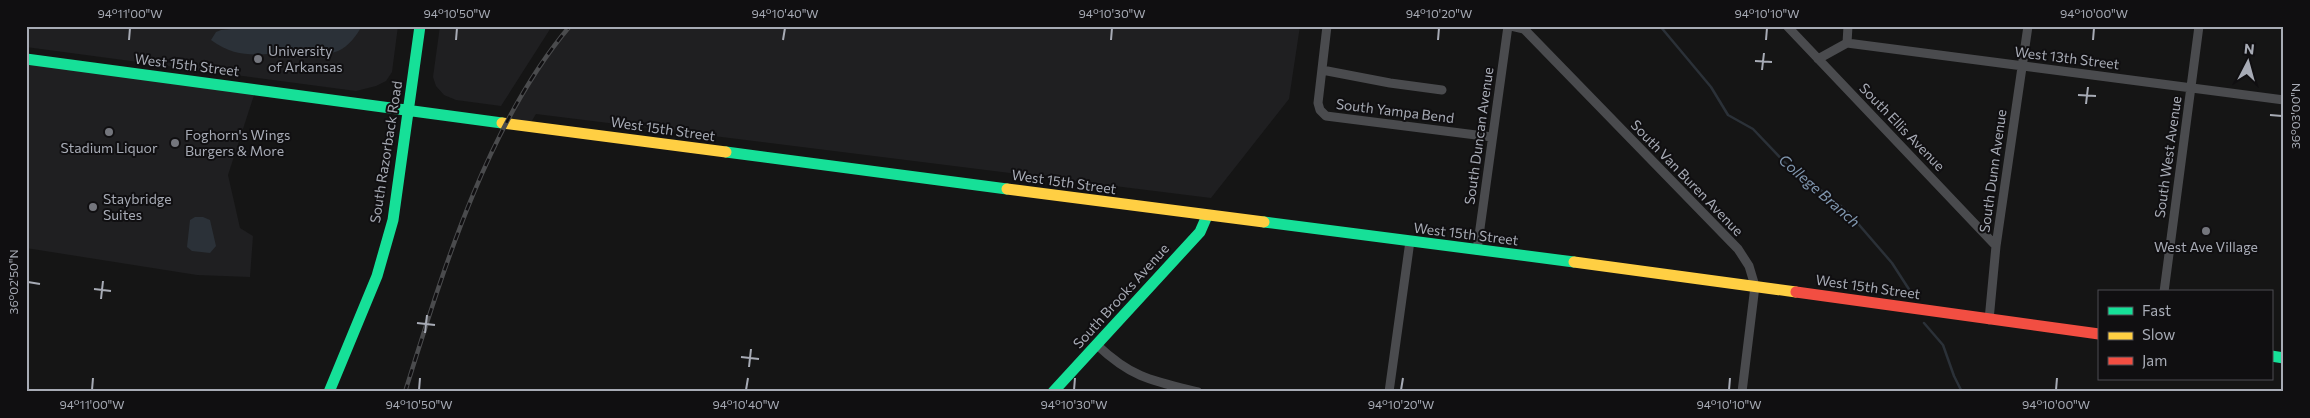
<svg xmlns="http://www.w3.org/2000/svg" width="2310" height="418" font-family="Commissioner,sans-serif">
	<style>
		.built { fill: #1f1f21 }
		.water { fill: #2b3138 }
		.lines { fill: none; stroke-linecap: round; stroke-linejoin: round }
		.stream { stroke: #2b3138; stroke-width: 2.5 }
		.street { stroke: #4a4b4e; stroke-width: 9 }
		.fast { stroke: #16e098; stroke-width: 11 }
		.slow { stroke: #ffcf43; stroke-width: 11 }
		.jam { stroke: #f24e42; stroke-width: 11 }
		.rail-casing { stroke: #4a4b4d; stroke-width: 4.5 }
		.rail { stroke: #100f11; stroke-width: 2.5; stroke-dasharray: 8; stroke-linecap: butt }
		.ticks { fill: none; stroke: #a7abb5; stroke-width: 2 }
		.poi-dot { fill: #74767d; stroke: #100f11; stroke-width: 2 }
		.labels { text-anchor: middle; stroke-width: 4; stroke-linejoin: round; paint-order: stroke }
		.poi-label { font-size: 14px; fill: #a7abb5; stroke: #100f11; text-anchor: start }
		.street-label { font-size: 14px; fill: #a7abb5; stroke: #100f11 }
		.water-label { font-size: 15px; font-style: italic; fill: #8097af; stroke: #100f11 }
		.neatline { fill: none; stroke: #a7abb5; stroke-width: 2 }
		.ticks-label { font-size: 12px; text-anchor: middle; fill: #a7abb5 }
	</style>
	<rect width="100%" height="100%" fill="#151515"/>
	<!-- built -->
	<path class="built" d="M 26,26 L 398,26 L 392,72 L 386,81 L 376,86 L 356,91 L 26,47 Z
		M 440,26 L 552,26 L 501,106 L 456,100 L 444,95 L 436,86 L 433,77 Z
		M 570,26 L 1300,26 L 1289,99 L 1211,198 L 536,114 L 528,127 L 507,124 L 537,72 Z
		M 26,59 L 256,89 L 228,175 L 240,228 L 253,236 L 250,277 L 197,275 L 26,248 Z"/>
	<!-- water -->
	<path class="water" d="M 261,26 L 362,26 C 356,36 349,46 338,51 C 325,56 310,53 296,53 C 263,52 241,62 211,40 L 216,32 L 221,30 Z
		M 195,217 L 203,217 L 210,220 L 216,246 L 210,253 L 192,251 L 187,247 L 190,220 Z"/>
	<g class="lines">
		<!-- stream -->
		<path class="stream" d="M 1660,26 L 1711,87 L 1728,115 L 1753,129 L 1792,170 L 1829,196 L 1848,212 L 1892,263 L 1912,294
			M 1924,323 L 1943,345 L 1954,376 L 1962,392"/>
		<!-- street -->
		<path class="street" d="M 1327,26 L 1318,103 L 1320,110 L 1326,116 L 1492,137
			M 1511,26 L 1524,29 L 1738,249 L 1749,266 L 1755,286 L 1742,392
			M 1787,26 L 1996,246
			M 1847,43 L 2284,100
			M 1818,59 L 1847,43 L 1848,26
			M 1322,70 L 1390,83 L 1442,90
			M 1477,250 L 1508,26
			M 2164,292 L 2199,26
			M 1989,320 L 1996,246 L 2028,26
			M 1097,345 C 1132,378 1152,381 1198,392
			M 1389,392 L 1410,241"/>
		<!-- fast -->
		<path class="fast" d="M 26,59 L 502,123
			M 726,152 L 1007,189
			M 1264,222 L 1574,262
			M 2271,356 L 2284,358
			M 329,392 L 377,276 L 393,220 L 420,26
			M 1053,392 L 1200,232 L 1207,216"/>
		<!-- slow -->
		<path class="slow" d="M 502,123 L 726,152
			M 1007,189 L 1264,222
			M 1574,262 L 1796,292"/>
		<!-- jam -->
		<path class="jam" d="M 1796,292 L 2099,334"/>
		<defs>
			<path id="rail" d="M 405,392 C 443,271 487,124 570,26"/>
		</defs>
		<!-- rail casing -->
		<use href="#rail" class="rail-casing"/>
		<!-- rail -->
		<use href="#rail" class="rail"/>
	</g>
	<!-- ticks -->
	<path class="ticks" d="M 129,40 L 130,28M 456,40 L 457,28M 783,40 L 785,28M 1111,40 L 1112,28M 1438,40 L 1439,28M 1766,40 L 1767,28M 2093,40 L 2094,28M 1755,61 L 1772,62M 1762,70 L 1764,53M 2078,95 L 2096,96M 2086,104 L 2088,87M 2270,115 L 2282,116M 28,282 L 40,284M 94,289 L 111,291M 101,299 L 103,281M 417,323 L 435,325M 425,333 L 427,315M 741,357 L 759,359M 749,367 L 751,349M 92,390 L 93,378M 419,390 L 420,378M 746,390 L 748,378M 1074,390 L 1075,378M 1401,390 L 1403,378M 1729,390 L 1730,378M 2056,390 L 2057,378"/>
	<!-- markers -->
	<g class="poi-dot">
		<circle cx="258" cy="59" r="5"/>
		<circle cx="109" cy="132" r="5"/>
		<circle cx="175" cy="143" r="5"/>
		<circle cx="93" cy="207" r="5"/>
		<circle cx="2206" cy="231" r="5"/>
	</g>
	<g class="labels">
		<!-- poi labels -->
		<g class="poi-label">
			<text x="268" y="56">University<tspan x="268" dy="16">of Arkansas</tspan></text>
			<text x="185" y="140">Foghorn's Wings<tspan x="185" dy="16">Burgers &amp; More</tspan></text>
			<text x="109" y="153" text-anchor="middle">Stadium Liquor</text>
			<text x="103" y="204">Staybridge<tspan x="103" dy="16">Suites</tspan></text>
			<text x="2206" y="252" text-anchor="middle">West Ave Village</text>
		</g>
		<!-- street labels -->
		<g class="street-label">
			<text transform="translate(2067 58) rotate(7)" y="5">West 13th Street</text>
			<text transform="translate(187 65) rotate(7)" y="5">West 15th Street</text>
			<text transform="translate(1395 111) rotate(7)" y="5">South Yampa Bend</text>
			<text transform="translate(1902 127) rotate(46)" y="5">South Ellis Avenue</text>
			<text transform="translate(663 129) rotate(8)" y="5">West 15th Street</text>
			<text transform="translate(1479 136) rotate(-82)" y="5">South Duncan Avenue</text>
			<text transform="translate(386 152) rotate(-81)" y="5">South Razorback Road</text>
			<text transform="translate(2168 157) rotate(-82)" y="5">South West Avenue</text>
			<text transform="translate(1993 171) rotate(-82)" y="5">South Dunn Avenue</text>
			<text transform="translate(1687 178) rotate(46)" y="5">South Van Buren Avenue</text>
			<text transform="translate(1064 182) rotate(8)" y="5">West 15th Street</text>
			<text transform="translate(1466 234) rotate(7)" y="5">West 15th Street</text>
			<text transform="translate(1868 287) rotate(8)" y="5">West 15th Street</text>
			<text transform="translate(1121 296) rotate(-48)" y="5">South Brooks Avenue</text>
		</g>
		<!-- water labels -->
		<g class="water-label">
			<text transform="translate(1819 191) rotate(41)" y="5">College Branch</text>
		</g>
	</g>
	<!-- border -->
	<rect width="2310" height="418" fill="none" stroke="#100f11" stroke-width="55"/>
	<!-- legend -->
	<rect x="2098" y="290" width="175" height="90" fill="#100f11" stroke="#4c4d53"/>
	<rect x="2108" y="307" width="25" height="8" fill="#16e098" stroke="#4c4d53"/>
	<text x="2142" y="316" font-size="15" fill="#a7abb5">Fast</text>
	<rect x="2108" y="332" width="25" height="8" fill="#ffcf43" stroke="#4c4d53"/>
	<text x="2142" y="340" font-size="15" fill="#a7abb5">Slow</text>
	<rect x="2108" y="357" width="25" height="8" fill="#f24e42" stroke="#4c4d53"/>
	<text x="2142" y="366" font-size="15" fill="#a7abb5">Jam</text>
	<!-- north arrow -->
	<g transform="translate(2248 62) rotate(6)" stroke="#100f11" stroke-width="4" paint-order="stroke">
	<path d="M0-4L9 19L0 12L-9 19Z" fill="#a7abb5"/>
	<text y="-8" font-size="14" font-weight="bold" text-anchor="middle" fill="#a7abb5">N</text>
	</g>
	<rect x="28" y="28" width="2254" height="362" class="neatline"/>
	<g class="ticks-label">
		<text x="130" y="18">94°11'00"W</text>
		<text x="457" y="18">94°10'50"W</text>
		<text x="785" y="18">94°10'40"W</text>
		<text x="1112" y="18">94°10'30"W</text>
		<text x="1439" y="18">94°10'20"W</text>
		<text x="1767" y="18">94°10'10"W</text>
		<text x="2094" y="18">94°10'00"W</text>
		<text transform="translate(2296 116) rotate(-90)" y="4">36°03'00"N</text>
		<text transform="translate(14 282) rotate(-90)" y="4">36°02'50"N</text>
		<text x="92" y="409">94°11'00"W</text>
		<text x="419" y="409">94°10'50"W</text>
		<text x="746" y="409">94°10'40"W</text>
		<text x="1074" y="409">94°10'30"W</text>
		<text x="1401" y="409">94°10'20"W</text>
		<text x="1729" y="409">94°10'10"W</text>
		<text x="2056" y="409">94°10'00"W</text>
	</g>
</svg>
